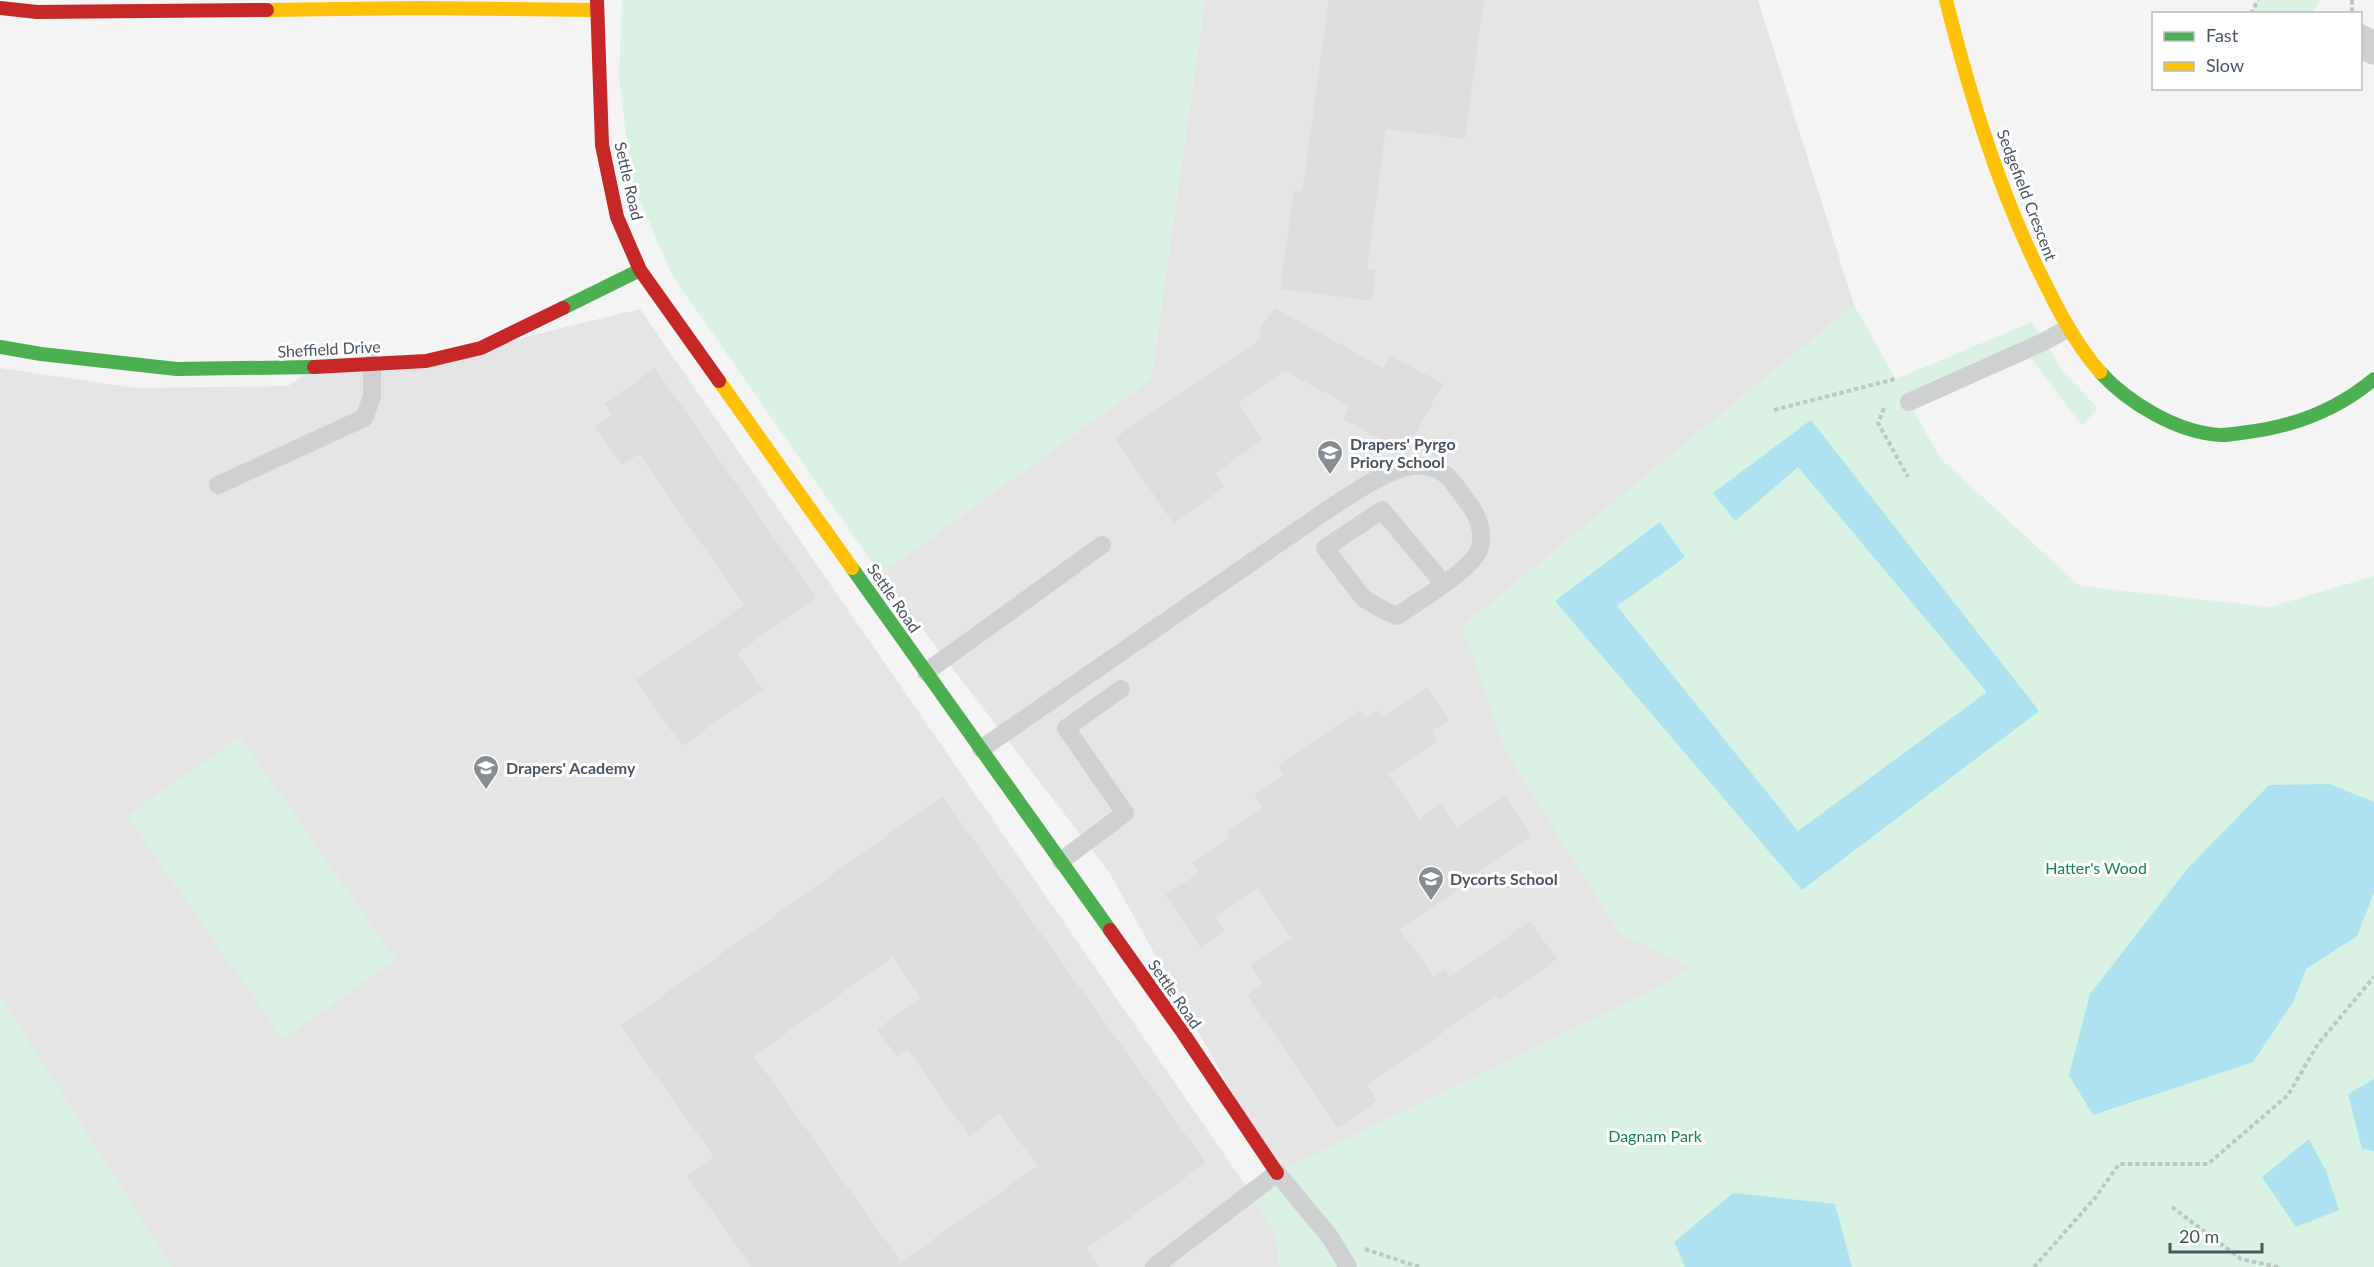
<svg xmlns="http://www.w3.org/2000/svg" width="2374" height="1267" font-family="Lato,sans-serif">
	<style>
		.education { fill: #e6e5e6 }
		.green { fill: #d9f2e3 }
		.water { fill: #aee2f0 }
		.building { fill: #ddddde; fill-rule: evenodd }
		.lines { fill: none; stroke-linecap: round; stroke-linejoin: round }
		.path { stroke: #bcc7c4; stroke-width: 4; stroke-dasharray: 4.5 3; stroke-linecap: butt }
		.lane { stroke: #ced0d2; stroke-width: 18 }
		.street { stroke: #ced0d2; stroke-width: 33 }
		.fast { stroke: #4caf50; stroke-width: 14 }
		.slow { stroke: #ffc107; stroke-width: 14 }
		.jam { stroke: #c62828; stroke-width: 14 }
		.labels { text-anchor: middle; stroke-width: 6; stroke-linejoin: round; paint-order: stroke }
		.street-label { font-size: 16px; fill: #4a5661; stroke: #fff }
		.poi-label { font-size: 16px; font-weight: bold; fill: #4a5661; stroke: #fff; text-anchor: start }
		.park-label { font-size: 16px; fill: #17864f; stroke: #fff }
	</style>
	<rect width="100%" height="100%" fill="#f4f4f4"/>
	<!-- education -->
	<path class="education" d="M 1205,0 L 1758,0 L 1854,305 L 1462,627 L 1756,931 L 1650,992 L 1277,1173 L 1109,872 L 880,574 L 1151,379 Z
		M 640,309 L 1251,1193 L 1277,1237 L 1279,1267 L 0,1267 L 0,368 L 136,388 L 288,386 L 314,367 L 426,361 Z"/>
	<!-- green -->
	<path class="green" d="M 622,0 L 1205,0 L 1151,379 L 880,574 L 672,275 L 632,182 L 619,79 Z
		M 2258,0 L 2320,0 L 2312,13 L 2251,13 Z
		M 1854,305 L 1896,379 L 2032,322 L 2065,374 L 2098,408 L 2082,426 L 2022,346 L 1909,403 L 1941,459 L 2080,586 L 2270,607 L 2374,576 L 2374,1267 L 1279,1267 L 1277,1237 L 1251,1193 L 1277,1173 L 1650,992 L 1692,968 L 1620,934 L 1506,752 L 1462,627 Z
		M 240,737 L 396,960 L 283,1039 L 127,816 Z
		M 0,996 L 172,1267 L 0,1267 Z"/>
	<!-- water -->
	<path class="water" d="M 1811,420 L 2039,711 L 1802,890 L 1555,601 L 1660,522 L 1685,557 L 1617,606 L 1798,831 L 1987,692 L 1798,467 L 1735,521 L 1713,493 Z
		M 2329,784 L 2374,802 L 2374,892 L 2357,936 L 2306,969 L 2293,1002 L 2253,1062 L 2093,1115 L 2069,1075 L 2090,994 L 2188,868 L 2269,785 Z
		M 2374,1079 L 2374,1151 L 2362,1149 L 2348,1094 Z
		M 2309,1139 L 2326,1171 L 2339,1210 L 2296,1227 L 2262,1177 Z
		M 1733,1193 L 1835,1204 L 1852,1267 L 1685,1267 L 1674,1242 Z"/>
	<!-- building -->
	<path class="building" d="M 1329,0 L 1484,0 L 1465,139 L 1386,129 L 1367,269 L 1376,270 L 1372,301 L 1280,289 L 1294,190 L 1302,192 Z
		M 1275,308 L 1383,368 L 1390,355 L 1443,384 L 1405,453 L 1343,419 L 1350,406 L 1285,371 L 1238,403 L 1263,440 L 1215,473 L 1225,487 L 1173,523 L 1115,438 L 1261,339 L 1259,330 Z
		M 655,368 L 816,598 L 737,653 L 763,689 L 682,746 L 636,680 L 744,605 L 639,454 L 622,465 L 595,426 L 612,415 L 604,404 Z
		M 1427,687 L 1449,720 L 1432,731 L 1438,741 L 1388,774 L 1419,819 L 1441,804 L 1457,828 L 1505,796 L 1531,836 L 1455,887 L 1457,890 L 1400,929 L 1433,976 L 1444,969 L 1450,977 L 1530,921 L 1557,959 L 1499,1000 L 1496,996 L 1367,1085 L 1377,1101 L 1338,1128 L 1247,995 L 1263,984 L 1250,965 L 1291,938 L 1258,888 L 1216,917 L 1225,931 L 1201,948 L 1165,895 L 1199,873 L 1192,863 L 1230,838 L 1227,832 L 1262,808 L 1254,795 L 1284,775 L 1278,765 L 1360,710 L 1366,718 L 1377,710 L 1382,717 Z
		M 942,796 L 1206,1163 L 1086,1249 L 1099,1267 L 752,1267 L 687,1176 L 714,1157 L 620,1026 ZM 893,957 L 921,998 L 877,1029 L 897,1057 L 908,1050 L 969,1136 L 1000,1114 L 1037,1166 L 901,1262 L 754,1056 Z"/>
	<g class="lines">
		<!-- path -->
		<path class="path" d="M 2352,0 L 2352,11
			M 2251,14 L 2258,0
			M 1884,408 L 1878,423 L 1908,477
			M 1774,410 L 1895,379
			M 2172,1207 L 2241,1259 L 2278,1267
			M 1365,1249 L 1419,1267
			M 2034,1267 L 2095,1198 L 2119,1164 L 2208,1164 L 2288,1095 L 2318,1044 L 2374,977"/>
		<!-- lane -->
		<path class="lane" d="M 1909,402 L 2043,342 L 2067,329
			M 218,485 L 364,418 L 372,397 L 372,363
			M 926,672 L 1102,545
			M 981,749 L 1330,508 C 1360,490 1411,448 1445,474 C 1454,481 1461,494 1468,503 C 1478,515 1485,534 1479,550 C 1470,571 1417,602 1397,616 L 1385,611 L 1363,598 L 1325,548 L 1382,510 L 1443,583
			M 1061,861 L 1125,813 L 1066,728 L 1121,689
			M 1154,1267 L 1277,1173 L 1330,1237 L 1348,1267"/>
		<!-- street -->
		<path class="street" d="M 2360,41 L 2374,48"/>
		<!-- fast -->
		<path class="fast" d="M 563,308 L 640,270
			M 0,347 L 41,354 L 177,369 L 314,367
			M 2100,372 C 2128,403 2178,433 2221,435 C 2230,435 2239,433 2248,432 C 2296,426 2337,410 2374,379
			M 852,568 L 1110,930"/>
		<!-- slow -->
		<path class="slow" d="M 1946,0 C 1969,91 1996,182 2037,267 C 2055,304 2073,341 2100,372
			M 267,10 L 418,8 L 597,10
			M 719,381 L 852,568"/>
		<!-- jam -->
		<path class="jam" d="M 597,0 L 602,145 L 617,217 L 640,270 L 719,381
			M 0,8 L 37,12 L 267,10
			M 314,367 L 426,361 L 481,348 L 563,308
			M 1110,930 L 1183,1033 L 1277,1173"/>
	</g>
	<!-- icons -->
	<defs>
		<symbol id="school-pin" viewBox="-11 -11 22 30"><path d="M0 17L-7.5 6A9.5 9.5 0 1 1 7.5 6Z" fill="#868d94" stroke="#fff"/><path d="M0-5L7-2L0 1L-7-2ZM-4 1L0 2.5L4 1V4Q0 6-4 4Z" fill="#fff"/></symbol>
	</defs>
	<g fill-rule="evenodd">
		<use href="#school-pin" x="1315" y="438" width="30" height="40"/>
		<use href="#school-pin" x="471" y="753" width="30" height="40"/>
		<use href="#school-pin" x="1416" y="864" width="30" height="40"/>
	</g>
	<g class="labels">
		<!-- street labels -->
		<g class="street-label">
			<text transform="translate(629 181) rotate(77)" y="6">Settle Road</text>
			<text transform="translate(2027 195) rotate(69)" y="6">Sedgefield Crescent</text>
			<text transform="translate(329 349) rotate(-3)" y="6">Sheffield Drive</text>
			<text transform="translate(894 598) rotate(55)" y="6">Settle Road</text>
			<text transform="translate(1175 994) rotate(55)" y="6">Settle Road</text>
		</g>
		<!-- poi labels -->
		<g class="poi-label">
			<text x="1350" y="450">Drapers' Pyrgo<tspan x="1350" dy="18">Priory School</tspan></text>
			<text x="506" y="774">Drapers' Academy</text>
			<text x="1450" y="885">Dycorts School</text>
		</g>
		<!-- park labels -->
		<g class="park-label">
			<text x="2096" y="874">Hatter's Wood</text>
			<text x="1655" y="1142">Dagnam Park</text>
		</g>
	</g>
	<!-- legend -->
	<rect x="2152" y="12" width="210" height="78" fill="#ffffff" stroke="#b7bbc0" stroke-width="1.5"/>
	<rect x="2164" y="32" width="30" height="9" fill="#4caf50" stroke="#b7bbc0" stroke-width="1.5"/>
	<text x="2206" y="42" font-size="18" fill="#4a5661">Fast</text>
	<rect x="2164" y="62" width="30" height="9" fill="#ffc107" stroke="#b7bbc0" stroke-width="1.5"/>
	<text x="2206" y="72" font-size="18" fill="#4a5661">Slow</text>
	<!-- scale -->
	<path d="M2170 1243v9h92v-9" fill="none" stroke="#4a5661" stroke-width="3"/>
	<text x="2179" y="1243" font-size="18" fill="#4a5661" stroke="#ffffff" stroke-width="4.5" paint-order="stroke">20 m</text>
</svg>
